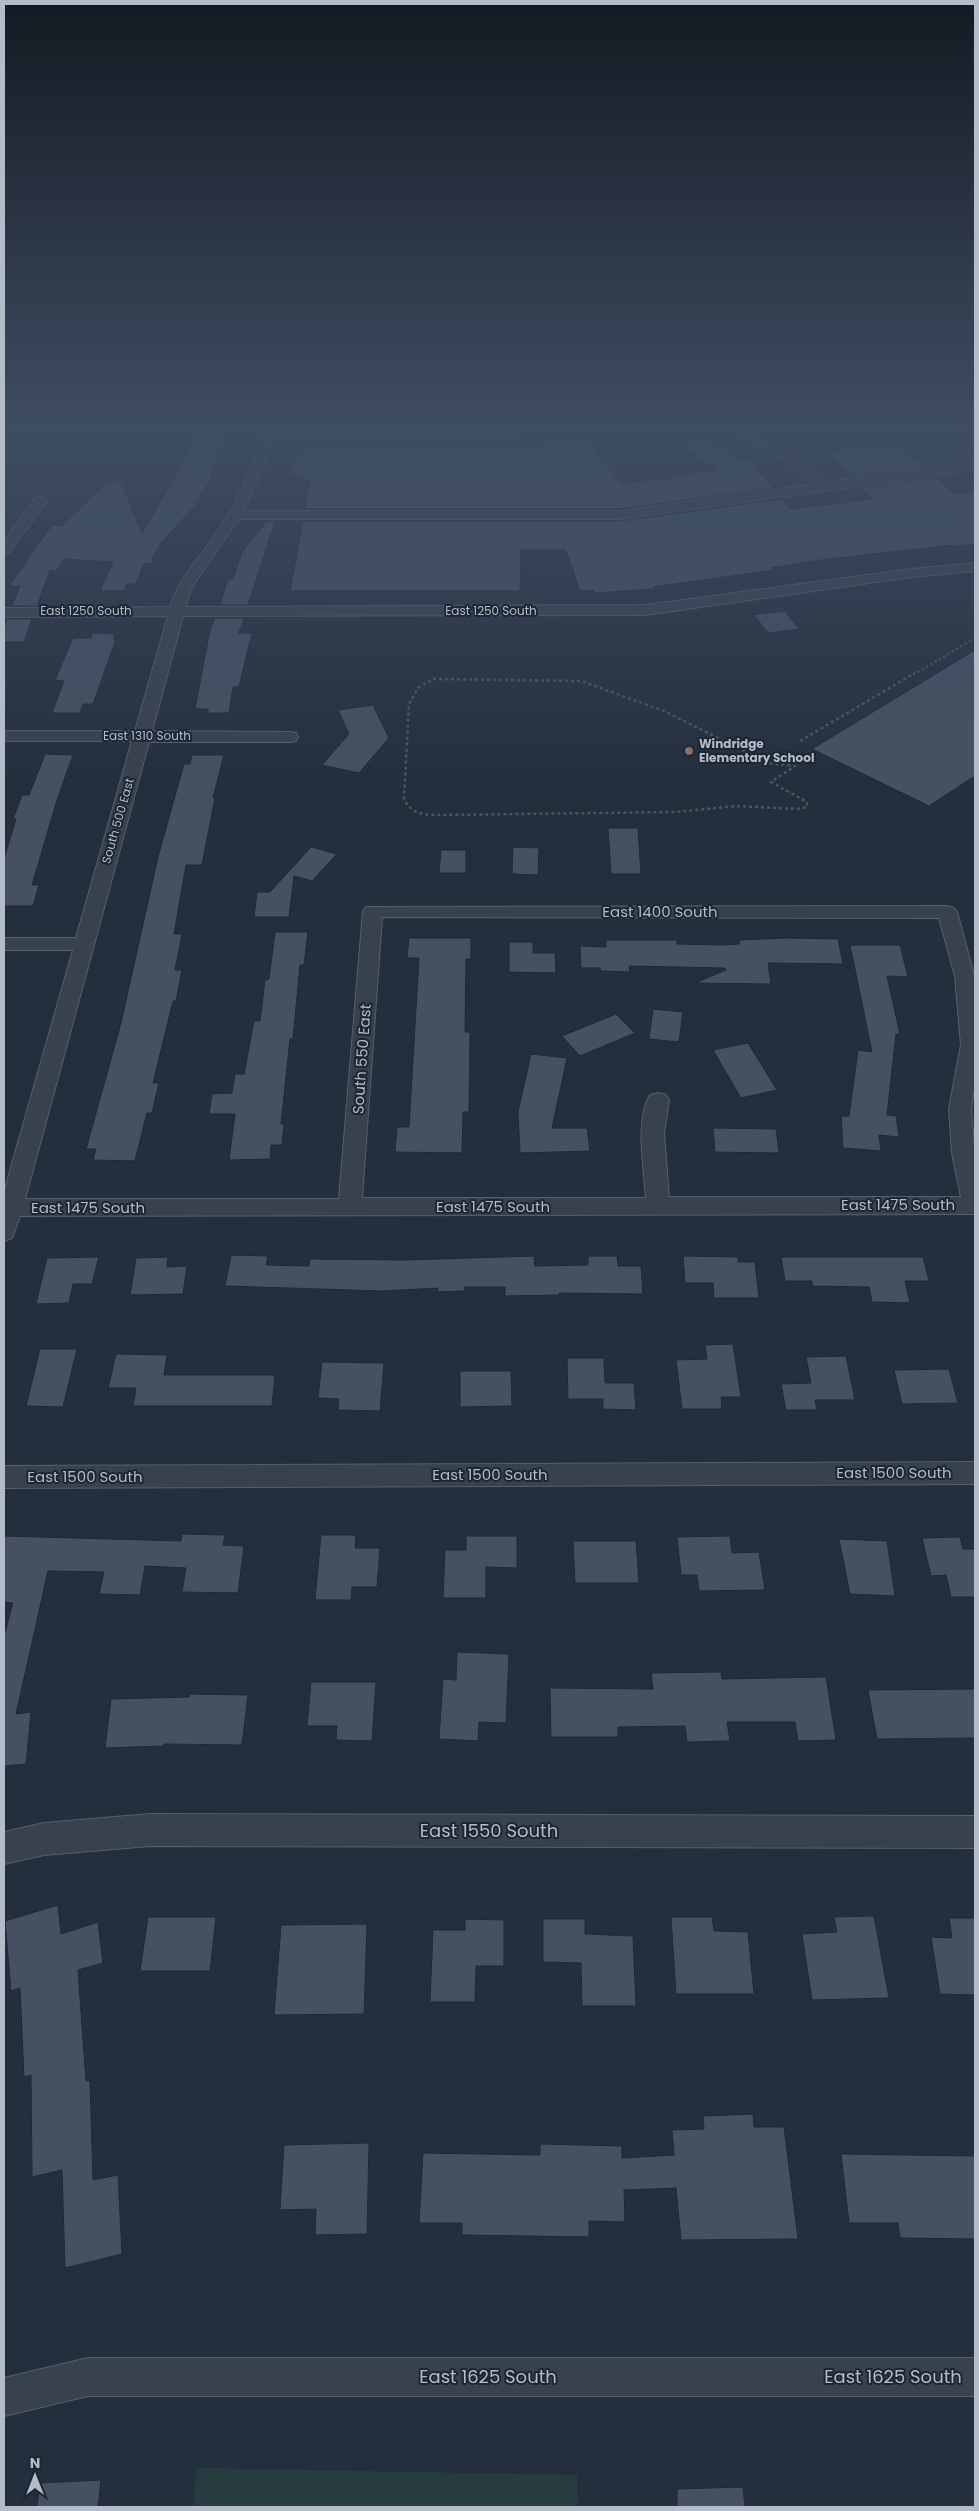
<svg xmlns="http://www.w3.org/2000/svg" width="979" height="2511" font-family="Poppins,sans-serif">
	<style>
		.green { fill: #263c3f }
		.building { fill: #455162; stroke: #1f2835 }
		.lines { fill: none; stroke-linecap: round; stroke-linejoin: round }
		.minor-casing { stroke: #565f6c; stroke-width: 2 }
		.path-far1 { stroke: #44595c; stroke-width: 2; stroke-dasharray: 2.5 2.5; stroke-linecap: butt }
		.path { stroke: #44595c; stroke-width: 2.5; stroke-dasharray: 3 3; stroke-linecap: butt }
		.minor { fill: #38414e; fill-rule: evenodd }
		.education-dot { fill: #8d6e63; stroke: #1d2633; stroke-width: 2 }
		.labels { text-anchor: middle; stroke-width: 4; stroke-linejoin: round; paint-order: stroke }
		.far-street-label { font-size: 12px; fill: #b4bcc9; stroke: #1d2633 }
		.far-poi-label { font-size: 12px; font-weight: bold; fill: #b4bcc9; stroke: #1d2633; text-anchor: start }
		.street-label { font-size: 15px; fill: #b4bcc9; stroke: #1d2633 }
		.near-street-label { font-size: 18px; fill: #b4bcc9; stroke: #1d2633 }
	</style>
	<rect width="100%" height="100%" fill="#242f3e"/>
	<!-- green -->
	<path class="green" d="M 197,2468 L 577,2475 L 578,2507 L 193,2507 Z"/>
	<!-- building -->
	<path class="building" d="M 197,427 L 223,427 L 221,433 L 229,433 L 221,454 L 218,454 L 208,484 L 193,508 L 161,543 L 152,558 L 154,564 L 144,563 L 136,584 L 127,584 L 124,591 L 100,591 L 113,562 L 64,559 L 56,571 L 50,570 L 37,606 L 12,606 L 20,586 L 9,586 L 52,525 L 62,526 L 107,482 L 120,480 L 142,533 L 168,489 L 170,489 Z
		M 706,437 L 742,461 L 749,460 L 773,488 L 620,509 L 305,509 L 310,480 L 291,475 L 299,448 L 311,448 L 312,446 L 473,449 L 586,439 L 621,483 L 672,478 L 670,476 L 718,470 L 678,444 Z
		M 899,444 L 925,467 L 851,477 L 827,452 Z
		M 936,477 L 955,494 L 975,491 L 975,544 L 956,546 L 954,545 L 821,560 L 771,568 L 774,570 L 653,587 L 655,589 L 595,593 L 594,590 L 580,591 L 566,550 L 521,550 L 520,591 L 290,591 L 303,521 L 620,521 L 782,499 L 790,509 L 873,499 L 861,488 Z
		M 267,521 L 275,521 L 248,605 L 220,605 L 228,579 L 233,579 L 242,552 Z
		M 785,611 L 799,629 L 768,633 L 754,615 Z
		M 215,618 L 244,618 L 239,633 L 252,633 L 239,687 L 233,687 L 229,713 L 208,713 L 208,709 L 195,709 L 210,630 Z
		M 7,619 L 32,619 L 24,642 L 4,642 L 4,627 Z
		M 93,633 L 115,634 L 113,639 L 116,639 L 93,704 L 83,704 L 80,713 L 52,713 L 64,681 L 55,680 L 73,638 L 91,638 Z
		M 975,650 L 975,776 L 929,806 L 812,749 Z
		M 373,705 L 389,738 L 359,773 L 322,765 L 349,734 L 338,710 Z
		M 45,754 L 73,755 L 57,800 L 32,885 L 39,885 L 33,906 L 4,906 L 4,859 L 16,819 L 13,819 L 22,795 L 29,795 Z
		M 192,755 L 224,755 L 213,798 L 215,798 L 202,865 L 186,865 L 174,934 L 182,934 L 175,970 L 182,970 L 176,1001 L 173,1001 L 153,1083 L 159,1083 L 152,1113 L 147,1113 L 135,1161 L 93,1160 L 96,1149 L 86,1149 L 121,1023 L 158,857 L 184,764 L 190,764 Z
		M 608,828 L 638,828 L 641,874 L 611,874 Z
		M 311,847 L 337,854 L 312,881 L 294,876 L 289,917 L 254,917 L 257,892 L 270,892 Z
		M 513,847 L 539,848 L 538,875 L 512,874 Z
		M 441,850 L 466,850 L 466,873 L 439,873 Z
		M 275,932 L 308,932 L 304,965 L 300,965 L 293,1039 L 290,1039 L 281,1124 L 284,1124 L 282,1145 L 271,1145 L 270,1159 L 229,1160 L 235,1114 L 209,1114 L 212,1094 L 232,1093 L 235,1074 L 244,1074 L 254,1021 L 260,1021 L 265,980 L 269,979 Z
		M 409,938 L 471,938 L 471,959 L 466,959 L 465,1032 L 470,1032 L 469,1112 L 463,1112 L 462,1153 L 395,1152 L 397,1127 L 409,1127 L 419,958 L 407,958 Z
		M 786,938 L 838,939 L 843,964 L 768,963 L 771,984 L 695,983 L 726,970 L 725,968 L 629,966 L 630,972 L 601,971 L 600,968 L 581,968 L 580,946 L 606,947 L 606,940 L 677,940 L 677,944 L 722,945 L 739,944 L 739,940 Z
		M 509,942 L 533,942 L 533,953 L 555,953 L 556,973 L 509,972 Z
		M 850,945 L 900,945 L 908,977 L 887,976 L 900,1034 L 896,1034 L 887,1115 L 896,1116 L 899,1137 L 879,1135 L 881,1151 L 843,1148 L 841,1116 L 849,1116 L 858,1050 L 872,1052 Z
		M 653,1009 L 683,1012 L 679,1042 L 649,1039 Z
		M 616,1014 L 635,1033 L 580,1056 L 562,1036 Z
		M 748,1043 L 777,1090 L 741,1098 L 713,1050 Z
		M 531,1054 L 567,1058 L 552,1128 L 587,1128 L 590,1151 L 520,1153 L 518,1112 Z
		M 713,1128 L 776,1129 L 779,1153 L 715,1152 Z
		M 231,1255 L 268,1256 L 266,1265 L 309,1266 L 310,1259 L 407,1260 L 534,1256 L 535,1266 L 588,1265 L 588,1256 L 617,1256 L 618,1266 L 641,1266 L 643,1294 L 559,1293 L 559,1295 L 505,1296 L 505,1287 L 465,1287 L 464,1291 L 437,1292 L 438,1288 L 383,1291 L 225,1286 Z
		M 683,1256 L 738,1257 L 738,1262 L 755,1262 L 759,1298 L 714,1298 L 713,1283 L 685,1283 Z
		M 99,1257 L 92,1284 L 73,1284 L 69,1303 L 36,1304 L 47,1258 Z
		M 168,1257 L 167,1267 L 187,1266 L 183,1294 L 130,1295 L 136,1258 Z
		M 781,1257 L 923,1257 L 929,1281 L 905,1281 L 910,1303 L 872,1302 L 869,1287 L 812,1286 L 812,1281 L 785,1281 Z
		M 733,1344 L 741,1397 L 721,1397 L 722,1409 L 682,1409 L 676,1360 L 707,1359 L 705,1345 Z
		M 40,1349 L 77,1349 L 63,1407 L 26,1406 Z
		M 116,1354 L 167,1355 L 164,1375 L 275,1375 L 272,1406 L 133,1406 L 136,1388 L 108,1388 Z
		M 846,1356 L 855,1400 L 815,1400 L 817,1410 L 786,1410 L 781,1384 L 811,1383 L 806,1357 Z
		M 567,1358 L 604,1358 L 605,1383 L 634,1383 L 636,1410 L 603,1409 L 603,1399 L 568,1399 Z
		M 322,1362 L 384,1363 L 380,1411 L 338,1410 L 339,1399 L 318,1398 Z
		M 949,1369 L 958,1403 L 902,1404 L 894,1370 Z
		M 460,1371 L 511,1371 L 512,1406 L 460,1407 Z
		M 182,1534 L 225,1535 L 223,1545 L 244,1546 L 238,1593 L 182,1592 L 186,1568 L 145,1566 L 140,1595 L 99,1594 L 104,1572 L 48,1571 L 16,1714 L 31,1712 L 26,1764 L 4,1766 L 4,1636 L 13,1603 L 4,1602 L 4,1536 L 181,1541 Z
		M 321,1535 L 356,1535 L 355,1548 L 380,1548 L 377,1587 L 352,1587 L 351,1600 L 315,1600 Z
		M 466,1536 L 517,1536 L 517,1568 L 486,1567 L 486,1598 L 443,1598 L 445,1550 L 466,1550 Z
		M 730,1536 L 732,1553 L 759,1552 L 765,1590 L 699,1591 L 697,1575 L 681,1575 L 677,1537 Z
		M 960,1537 L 963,1549 L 975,1549 L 975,1597 L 951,1597 L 946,1575 L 931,1576 L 922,1538 Z
		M 839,1539 L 887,1541 L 895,1596 L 850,1594 Z
		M 573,1541 L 636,1541 L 639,1583 L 575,1583 Z
		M 457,1652 L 509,1654 L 506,1723 L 479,1722 L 478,1741 L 439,1739 L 443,1679 L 456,1680 Z
		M 721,1672 L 722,1679 L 826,1677 L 836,1740 L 798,1741 L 795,1722 L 727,1722 L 730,1741 L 687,1742 L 685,1726 L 618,1727 L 618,1737 L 551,1737 L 550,1688 L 653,1689 L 651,1673 Z
		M 311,1682 L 376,1682 L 372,1741 L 336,1740 L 337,1726 L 307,1726 Z
		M 975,1689 L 975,1738 L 877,1739 L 868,1690 Z
		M 190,1694 L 248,1695 L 242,1745 L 164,1744 L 164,1746 L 105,1748 L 111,1699 L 189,1697 Z
		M 58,1905 L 61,1934 L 98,1922 L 103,1963 L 78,1970 L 86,2081 L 90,2080 L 93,2180 L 118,2175 L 122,2254 L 65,2268 L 62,2170 L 32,2177 L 31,2075 L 24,2077 L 20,1988 L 11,1991 L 5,1921 Z
		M 874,1916 L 889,1998 L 812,2000 L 802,1934 L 837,1932 L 834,1917 Z
		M 148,1917 L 216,1917 L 210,1971 L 140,1971 Z
		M 671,1917 L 712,1917 L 714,1931 L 748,1932 L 754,1994 L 676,1994 Z
		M 949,1918 L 975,1918 L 975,1995 L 940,1994 L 931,1937 L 952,1938 Z
		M 465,1919 L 504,1920 L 504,1966 L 476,1966 L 475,2002 L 430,2002 L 433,1930 L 465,1930 Z
		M 543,1919 L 585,1919 L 585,1934 L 633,1936 L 636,2006 L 582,2006 L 581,1963 L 543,1962 Z
		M 367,1924 L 364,2014 L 274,2015 L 281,1925 Z
		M 753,2114 L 754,2127 L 784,2127 L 798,2239 L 681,2240 L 676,2188 L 624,2190 L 625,2222 L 589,2221 L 589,2237 L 462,2235 L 462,2223 L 419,2223 L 423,2153 L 540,2155 L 540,2144 L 622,2146 L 622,2158 L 674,2155 L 672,2130 L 704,2129 L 703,2116 Z
		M 369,2143 L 367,2234 L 315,2235 L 316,2209 L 280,2210 L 284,2145 Z
		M 841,2154 L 975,2156 L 975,2239 L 900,2238 L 898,2223 L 849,2223 Z
		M 101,2480 L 98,2507 L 37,2507 L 40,2483 Z
		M 743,2487 L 745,2507 L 677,2507 L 677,2489 Z"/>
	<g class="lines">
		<defs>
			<path id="minor" d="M 262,427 L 274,427 L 274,429 L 505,430 L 531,427 L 565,427 L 559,431 L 505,438 L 274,437 L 268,458 L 243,511 L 620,511 L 813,484 L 788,463 L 721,427 L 737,427 L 798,457 L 827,482 L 975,462 L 975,470 L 620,519 L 239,519 L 193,585 L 185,607 L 645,605 L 912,569 L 975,563 L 975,571 L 912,577 L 645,615 L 183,616 L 152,731 L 290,732 L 296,733 L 298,737 L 296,741 L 290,742 L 149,742 L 25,1199 L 339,1199 L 363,911 L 366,907 L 947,906 L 954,908 L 957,912 L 975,979 L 975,1083 L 971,1109 L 975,1158 L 975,1214 L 20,1216 L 12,1238 L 4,1241 L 4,1192 L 73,950 L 4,950 L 4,938 L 76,938 L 132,741 L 4,741 L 4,731 L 135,731 L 168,616 L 4,617 L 4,608 L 170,607 C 178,581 195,563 210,542 C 232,512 259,464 262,427 ZM 382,917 L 939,918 L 955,976 L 961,1045 L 949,1109 L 952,1153 L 961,1197 L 669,1197 L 664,1133 L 669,1100 L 666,1095 L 658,1093 L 650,1095 C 635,1120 644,1169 646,1198 L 362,1198 Z
				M 40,497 L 47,501 L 9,553 L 4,554 L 4,541 L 35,498 Z
				M 975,1462 L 975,1484 L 4,1488 L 4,1466 Z
				M 150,1814 L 975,1816 L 975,1848 L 150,1846 L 44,1855 L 4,1864 L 4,1832 L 44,1823 Z
				M 88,2358 L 975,2358 L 975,2396 L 88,2396 L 4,2416 L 4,2378 Z"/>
		</defs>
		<!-- minor casing -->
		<use href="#minor" class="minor-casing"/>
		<!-- path-far1 -->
		<path class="path-far1" d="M 913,675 L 975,638"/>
		<!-- path -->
		<path class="path" d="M 433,679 L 581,681 L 664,711 L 768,763 L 795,766 L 771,782 L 807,802 L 807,807 L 797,809 L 736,806 L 676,812 L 441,815 C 426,815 411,815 404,799 L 409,704 L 418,688 Z
			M 800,741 L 915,673"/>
		<!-- minor -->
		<use href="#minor" class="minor"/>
	</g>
	<!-- sky -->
	<linearGradient id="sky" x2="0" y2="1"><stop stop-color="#141a22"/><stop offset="0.55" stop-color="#3f4d63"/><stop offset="1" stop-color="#3f4d63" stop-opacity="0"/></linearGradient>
	<rect width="979" height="778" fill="url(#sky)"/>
	<!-- markers -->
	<circle class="education-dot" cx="689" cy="751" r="5"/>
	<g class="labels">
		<!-- far-street labels -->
		<g class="far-street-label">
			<text x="86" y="615">East 1250 South</text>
			<text x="491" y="615">East 1250 South</text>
			<text x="147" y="740">East 1310 South</text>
			<text transform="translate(118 821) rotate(-74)" y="4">South 500 East</text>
		</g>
		<!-- far-poi labels -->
		<g class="far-poi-label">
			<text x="699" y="748">Windridge<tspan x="699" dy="14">Elementary School</tspan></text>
		</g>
		<!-- street labels -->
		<g class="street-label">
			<text x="660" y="917">East 1400 South</text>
			<text transform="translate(362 1059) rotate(-86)" y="5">South 550 East</text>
			<text x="898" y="1210">East 1475 South</text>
			<text x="493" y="1212">East 1475 South</text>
			<text x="88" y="1213">East 1475 South</text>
			<text x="894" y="1478">East 1500 South</text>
			<text x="490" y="1480">East 1500 South</text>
			<text x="85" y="1482">East 1500 South</text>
		</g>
		<!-- near-street labels -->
		<g class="near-street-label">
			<text x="489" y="1837">East 1550 South</text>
			<text x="488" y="2383">East 1625 South</text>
			<text x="893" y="2383">East 1625 South</text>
		</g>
	</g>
	<!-- border -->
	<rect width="979" height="2511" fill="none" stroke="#b4bcc9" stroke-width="10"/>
	<!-- north arrow -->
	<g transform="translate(35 2476)" stroke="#1d2633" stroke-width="4" paint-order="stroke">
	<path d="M0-4L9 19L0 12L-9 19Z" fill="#b4bcc9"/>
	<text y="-8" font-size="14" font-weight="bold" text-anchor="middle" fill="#b4bcc9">N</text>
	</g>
</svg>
